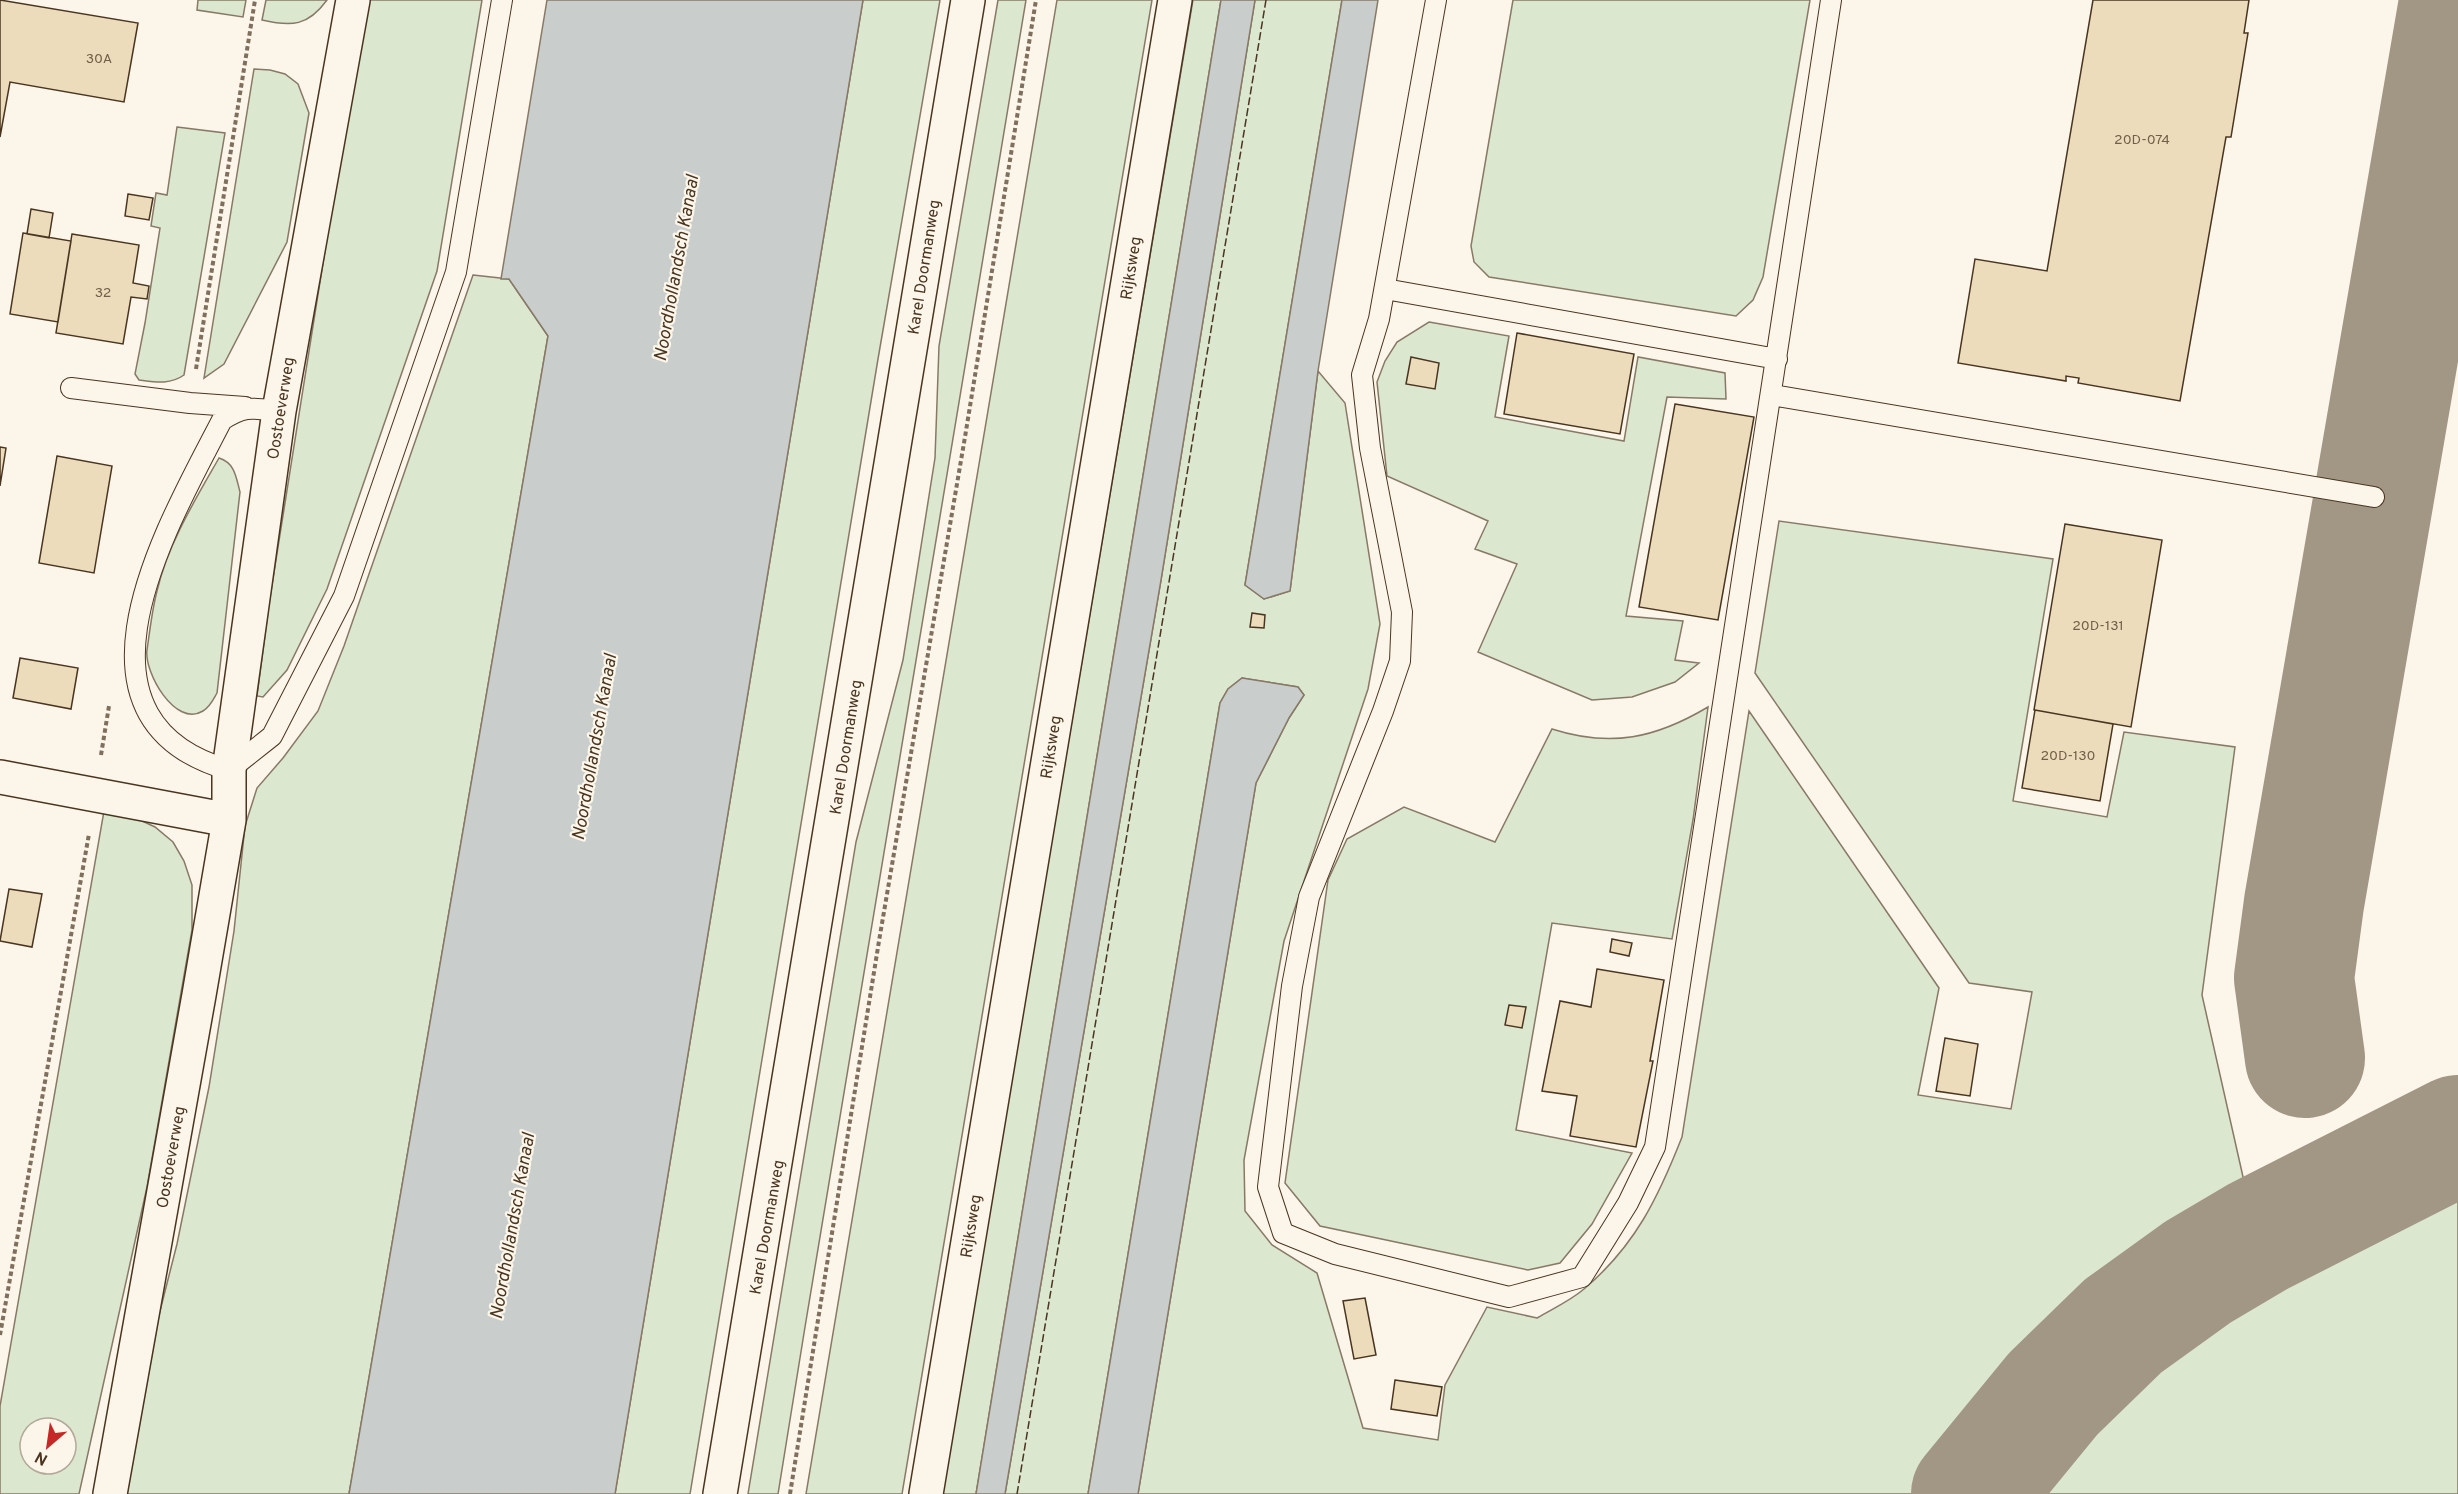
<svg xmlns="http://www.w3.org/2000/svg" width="2458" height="1494" font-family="Overpass,sans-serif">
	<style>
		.green { fill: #dce7d0; stroke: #887966; stroke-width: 1.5; fill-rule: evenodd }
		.water { fill: #c9cecd; stroke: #887966; stroke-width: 1.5 }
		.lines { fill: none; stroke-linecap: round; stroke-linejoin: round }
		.taxiway { stroke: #a29684; stroke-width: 120 }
		.building { fill: #ecdcbc; stroke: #4a3520; stroke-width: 1.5 }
		.lane-casing { stroke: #4a3520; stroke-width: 22 }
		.street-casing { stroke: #4a3520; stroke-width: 36 }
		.primary-casing { stroke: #4a3520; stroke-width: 36 }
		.path { stroke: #7f6f5c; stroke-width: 4; stroke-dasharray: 4.5 3; stroke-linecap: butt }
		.lane { stroke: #fbf6e9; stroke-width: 20 }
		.street { stroke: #fbf6e9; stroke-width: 33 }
		.primary { stroke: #fbf6e9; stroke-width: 33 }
		.fence { stroke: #4a3520; stroke-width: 1.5; stroke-dasharray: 8 3; stroke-linecap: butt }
		.labels { text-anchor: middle; stroke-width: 4.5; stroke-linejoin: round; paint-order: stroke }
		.number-label { font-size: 14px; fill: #725f47 }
		.street-label { font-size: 16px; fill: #4a3520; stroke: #fbf6e9 }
		.water-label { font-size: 18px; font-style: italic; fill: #4a3520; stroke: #fbf6e9 }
	</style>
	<rect width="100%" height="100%" fill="#fbf6e9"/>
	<!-- green -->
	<path class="green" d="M 198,0 L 246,0 L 243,17 L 197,10 Z
		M 266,0 L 327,0 C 308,26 292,27 262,20 Z
		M 369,0 L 482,0 L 437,271 L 327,589 L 287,670 L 263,697 L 257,696 L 269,604 L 329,225 Z
		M 863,0 L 940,0 L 878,359 L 690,1494 L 615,1494 Z
		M 998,0 L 1026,0 L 805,1327 L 778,1494 L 748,1494 L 856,842 L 903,660 L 935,458 L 939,346 Z
		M 1057,0 L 1152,0 L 902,1494 L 806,1494 Z
		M 1193,0 L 1221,0 L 976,1494 L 942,1494 Z
		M 1255,0 L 1342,0 L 1245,585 L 1264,599 L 1290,591 L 1318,371 L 1345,403 L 1380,624 L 1368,689 L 1284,941 L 1244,1160 L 1245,1211 L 1272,1245 L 1317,1273 L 1363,1428 L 1438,1440 L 1445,1385 L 1487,1307 L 1537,1318 C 1552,1309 1570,1301 1584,1289 C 1635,1246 1658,1198 1682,1137 L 1749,711 L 1939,988 L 1918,1095 L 2011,1109 L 2032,992 L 1969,983 L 1755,673 L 1779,521 L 2053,559 L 2013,801 L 2107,817 L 2124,732 L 2235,747 L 2202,995 L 2248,1199 L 2099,1289 L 1991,1405 L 1919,1494 L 1138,1494 L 1256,783 L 1289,718 L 1304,695 L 1298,687 L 1242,678 L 1228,689 L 1220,703 L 1088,1494 L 1005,1494 L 1161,580 Z
		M 1513,0 L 1810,0 L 1763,277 L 1753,300 L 1736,316 L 1489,277 L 1474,262 L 1471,246 Z
		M 254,69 L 270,70 L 285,74 L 298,84 L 309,113 L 287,242 L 224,364 L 204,378 Z
		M 177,127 L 225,133 L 184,375 C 170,385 155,382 139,380 L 135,374 L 145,323 L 160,228 L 151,226 L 156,193 L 167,195 Z
		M 473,275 L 509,279 L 548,336 L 349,1494 L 127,1494 L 159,1315 L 177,1244 L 209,1087 L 234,931 L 245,826 L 257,788 L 283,758 L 318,711 L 344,646 Z
		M 1429,322 L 1509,336 L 1495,417 L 1624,441 L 1638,357 L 1725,373 L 1726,399 L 1667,397 L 1626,616 L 1683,621 L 1675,660 L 1699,663 L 1675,682 L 1632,697 L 1592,700 L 1478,652 L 1517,564 L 1475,549 L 1488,521 L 1387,476 L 1377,382 L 1385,361 L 1397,342 Z
		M 219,458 C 235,463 236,477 240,492 L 217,693 C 213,700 210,707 203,711 C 175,728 144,672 147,650 C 150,630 152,610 157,591 C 168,544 195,500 219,458 Z
		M 1708,707 L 1693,820 L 1672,939 L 1552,923 L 1516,1130 L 1632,1153 L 1592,1224 L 1560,1263 L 1528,1270 L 1320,1226 L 1285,1183 L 1328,880 L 1347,839 L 1404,807 L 1495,842 L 1552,729 C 1611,748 1656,738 1708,707 Z
		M 104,811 L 125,813 L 155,827 L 173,842 L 184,861 L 192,885 L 192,930 L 147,1187 L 79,1494 L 0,1494 L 0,1406 ZM 30,1428 L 66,1428 L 66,1464 L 30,1464 Z
		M 2458,1184 L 2458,1494 L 2026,1494 L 2057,1456 L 2148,1359 L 2229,1302 Z"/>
	<!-- water -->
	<path class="water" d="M 547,0 L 863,0 L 615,1494 L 349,1494 L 548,336 L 509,279 L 501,279 Z
		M 1221,0 L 1255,0 L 1161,580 L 1005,1494 L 976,1494 Z
		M 1342,0 L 1378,0 L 1318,371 L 1290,591 L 1264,599 L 1245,585 Z
		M 1242,678 L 1298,687 L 1304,695 L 1289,718 L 1256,783 L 1138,1494 L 1088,1494 L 1220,703 L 1228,689 Z"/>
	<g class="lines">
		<!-- taxiway -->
		<path class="taxiway" d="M 2305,1058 L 2294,978 L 2304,903 L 2458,8
			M 1971,1494 L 2053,1394 L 2123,1326 L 2198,1272 L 2259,1236 L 2458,1135"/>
	</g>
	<!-- building -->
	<path class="building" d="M 0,0 L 138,23 L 124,102 L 10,82 L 0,137 Z
		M 2093,0 L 2249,0 L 2244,33 L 2248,33 L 2231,137 L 2226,137 L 2180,401 L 2078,383 L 2079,378 L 2066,376 L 2066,381 L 1958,363 L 1975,259 L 2047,271 Z
		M 128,194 L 153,198 L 149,220 L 125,216 Z
		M 31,209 L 53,213 L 49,238 L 27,234 Z
		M 23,233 L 71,241 L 58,322 L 10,314 Z
		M 72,234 L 139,245 L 133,283 L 149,286 L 147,299 L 131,297 L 123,344 L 56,333 Z
		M 1517,333 L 1634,354 L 1620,434 L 1504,414 Z
		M 1411,357 L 1439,363 L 1435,389 L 1406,384 Z
		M 1675,404 L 1754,417 L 1718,620 L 1639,607 Z
		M 0,447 L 6,448 L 0,486 Z
		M 57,456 L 112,466 L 94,573 L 39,563 Z
		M 2065,524 L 2162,540 L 2131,727 L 2034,710 Z
		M 1252,613 L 1265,615 L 1264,628 L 1250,627 Z
		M 20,658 L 78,668 L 71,709 L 13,698 Z
		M 2035,710 L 2113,724 L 2100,801 L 2022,788 Z
		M 9,889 L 42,894 L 32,947 L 0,941 Z
		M 1612,939 L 1632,943 L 1629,956 L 1610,952 Z
		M 1597,969 L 1664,980 L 1650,1061 L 1653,1061 L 1636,1147 L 1570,1136 L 1577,1096 L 1542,1091 L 1560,1001 L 1591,1007 Z
		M 1509,1005 L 1526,1007 L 1522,1028 L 1505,1025 Z
		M 1945,1038 L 1978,1044 L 1970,1096 L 1936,1091 Z
		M 1365,1298 L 1376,1355 L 1354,1359 L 1343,1301 Z
		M 1395,1380 L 1442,1387 L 1437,1416 L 1391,1409 Z"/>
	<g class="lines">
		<defs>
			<path id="lane" d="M 1436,0 L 1379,319 L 1362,375 L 1370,448 L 1402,612 L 1400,661 L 1383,711 L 1309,897 L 1292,986 L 1268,1187 L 1283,1233 L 1335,1254 L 1509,1297 L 1582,1277 L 1628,1203 L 1655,1147 L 1831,0
				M 1385,289 L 1777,359
				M 71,388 L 190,403 L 245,407
				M 1772,395 L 2374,497
				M 279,411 C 252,408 245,405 222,420 C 169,523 52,719 229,770 L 272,736 L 344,596 L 456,272 L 502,0"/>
			<path id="street" d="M 0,777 L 229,820
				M 110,1494 L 199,995 L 229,820 L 229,770 L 279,411 L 353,0
				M 926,1494 L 1175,0"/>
			<path id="primary" d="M 720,1494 L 968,0"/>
		</defs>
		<!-- lane casing -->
		<use href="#lane" class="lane-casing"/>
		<!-- street casing -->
		<use href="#street" class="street-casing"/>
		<!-- primary casing -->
		<use href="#primary" class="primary-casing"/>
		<!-- path -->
		<path class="path" d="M 196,369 L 255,0
			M 101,755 L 109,706
			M 0,1335 L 89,834
			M 790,1494 L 879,941 L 965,437 L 1036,0"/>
		<!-- lane -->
		<use href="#lane" class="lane"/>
		<!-- street -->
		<use href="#street" class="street"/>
		<!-- primary -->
		<use href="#primary" class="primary"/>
		<!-- fence -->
		<path class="fence" d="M 1017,1494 L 1266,0"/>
	</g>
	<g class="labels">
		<!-- number labels -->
		<g class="number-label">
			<text x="99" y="63">30A</text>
			<text x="2142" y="144">20D-074</text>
			<text x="103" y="297">32</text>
			<text x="2098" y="630">20D-131</text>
			<text x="2068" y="760">20D-130</text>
		</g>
		<!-- street labels -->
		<g class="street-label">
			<text transform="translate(923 267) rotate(-81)" y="6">Karel Doormanweg</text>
			<text transform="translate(1130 268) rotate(-81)" y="6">Rijksweg</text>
			<text transform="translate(280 408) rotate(-81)" y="6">Oostoeverweg</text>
			<text transform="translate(845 747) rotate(-81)" y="6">Karel Doormanweg</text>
			<text transform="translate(1050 747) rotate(-81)" y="6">Rijksweg</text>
			<text transform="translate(170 1157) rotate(-80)" y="6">Oostoeverweg</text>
			<text transform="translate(970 1226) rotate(-81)" y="6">Rijksweg</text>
			<text transform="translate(766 1227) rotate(-80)" y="6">Karel Doormanweg</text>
		</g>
		<!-- water labels -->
		<g class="water-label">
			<text transform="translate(676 268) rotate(-80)" y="6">Noordhollandsch Kanaal</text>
			<text transform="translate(594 747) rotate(-80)" y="6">Noordhollandsch Kanaal</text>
			<text transform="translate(512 1226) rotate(-80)" y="6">Noordhollandsch Kanaal</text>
		</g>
	</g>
	<!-- north arrow -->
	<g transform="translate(48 1446) rotate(209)"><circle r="28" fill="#fbf6e9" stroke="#b4a999" stroke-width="1.5"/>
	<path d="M0-4.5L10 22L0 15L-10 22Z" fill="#c62828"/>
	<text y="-9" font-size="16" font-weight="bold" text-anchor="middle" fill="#4a3520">N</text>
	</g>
</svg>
